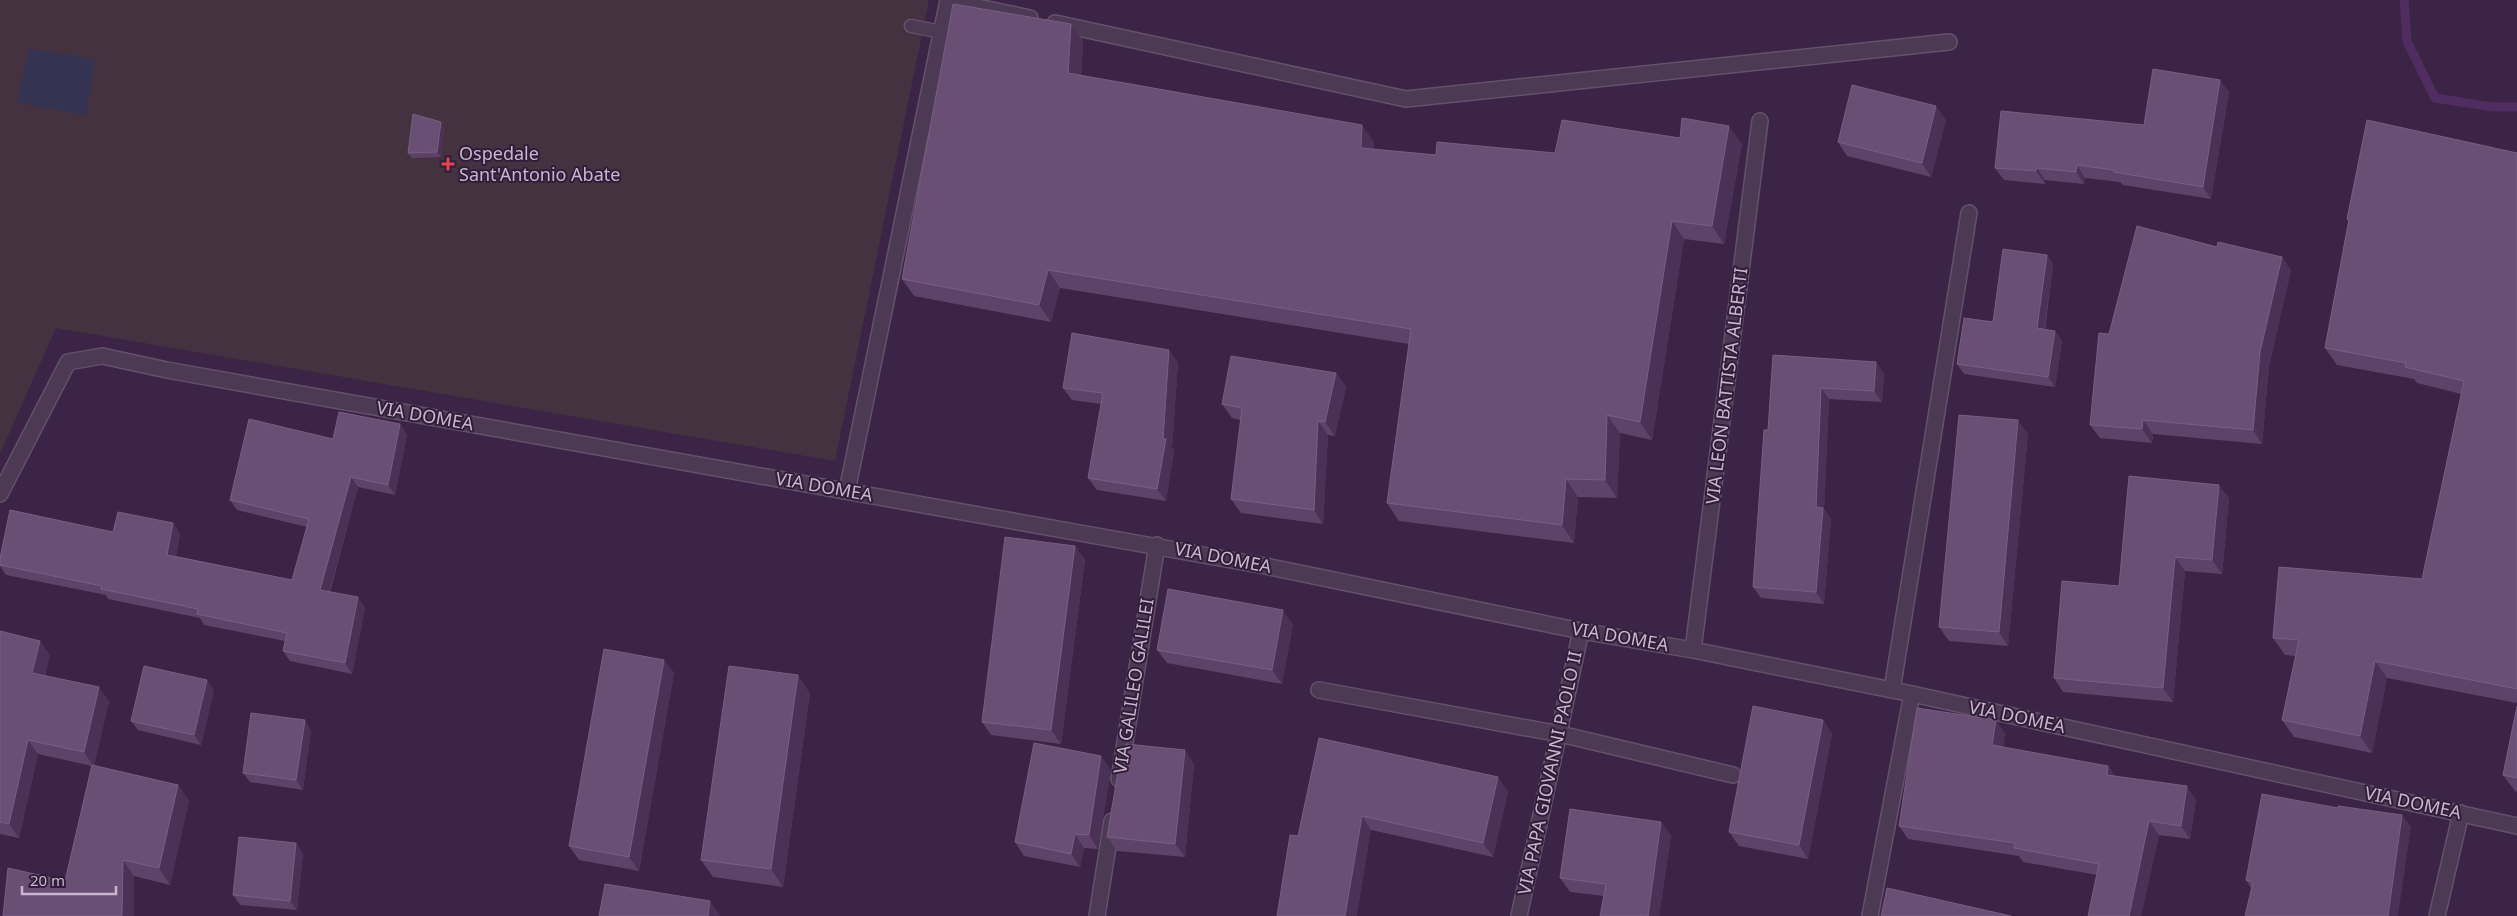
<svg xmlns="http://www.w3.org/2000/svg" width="2517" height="916" font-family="'Noto Sans',sans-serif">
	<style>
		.medical { fill: #453240 }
		.green { fill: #343351 }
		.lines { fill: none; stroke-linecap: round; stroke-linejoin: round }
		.stream { stroke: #512c61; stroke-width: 9 }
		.service-casing { stroke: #64516c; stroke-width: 15 }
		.minor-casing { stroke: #64516c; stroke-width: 18 }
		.service { stroke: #4c3954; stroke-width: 12 }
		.minor { stroke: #4c3954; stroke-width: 15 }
		.wall { fill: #5e4369 }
		.shaded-wall { fill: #4b3156 }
		.building { fill: #694f74; stroke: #785f82 }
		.health-dot { fill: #e0444e; stroke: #311d3a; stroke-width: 2 }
		.labels { text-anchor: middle; stroke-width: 4; stroke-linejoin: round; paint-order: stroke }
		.poi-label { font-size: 18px; fill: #c8b6ce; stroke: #311d3a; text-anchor: start }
		.street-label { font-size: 18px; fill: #c8b6ce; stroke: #311d3a }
	</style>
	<rect width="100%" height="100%" fill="#3b2445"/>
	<!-- medical -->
	<path class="medical" d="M 0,0 L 929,0 L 835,461 L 56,328 L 0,454 Z"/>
	<!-- green -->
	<path class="green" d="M 29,49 L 95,59 L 86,115 L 17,103 Z"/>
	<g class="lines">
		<!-- stream -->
		<path class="stream" d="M 2404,0 L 2407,41 L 2435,98 L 2493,107 L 2517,107"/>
		<defs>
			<path id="service" d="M 911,26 L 942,32"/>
			<path id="minor" d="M 948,1 L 1030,18
				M 1055,23 L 1406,99 L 1949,42
				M 847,491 L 948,0
				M 0,494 L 68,362 L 102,356 L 167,370 L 1265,566 L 1581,631 L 1693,650 L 1912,694 L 2517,826
				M 1693,650 L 1760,121
				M 1319,690 L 1560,734 L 1733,775
				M 1892,690 L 1969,213
				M 1119,779 L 1157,545
				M 1097,916 L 1112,821
				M 1519,916 L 1581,631
				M 1870,916 L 1912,694
				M 2437,916 L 2461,813"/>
		</defs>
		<!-- service casing -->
		<use href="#service" class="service-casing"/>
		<!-- minor casing -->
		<use href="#minor" class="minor-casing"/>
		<!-- service -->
		<use href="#service" class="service"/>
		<!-- minor -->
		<use href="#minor" class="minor"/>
	</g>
	<!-- wall -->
	<path class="wall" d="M 1071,24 L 1083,42 L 1081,75 L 1374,142 L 1374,149 L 1436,155 L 1555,153 L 1680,138 L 1742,144 L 1724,244 L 1684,239 L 1652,440 L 1620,433 L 1617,498 L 1578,497 L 1574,543 L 1399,521 L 1387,503 L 1409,344 L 1060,288 L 1051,322 L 914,296 L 902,279 Z
		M 2229,92 L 2211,199 L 2123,185 L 2120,182 L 2085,178 L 2084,184 L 2045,180 L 2045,184 L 2004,180 L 1995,168 L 2144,125 Z
		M 1946,120 L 1931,177 L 1847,156 L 1838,142 Z
		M 444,127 L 441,157 L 412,158 L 408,153 Z
		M 2517,153 L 2517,703 L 2387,678 L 2372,753 L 2294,737 L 2282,720 L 2295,656 L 2285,655 L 2273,638 L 2422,579 L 2461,394 L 2417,383 L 2414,379 L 2337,365 L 2325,348 L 2349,221 L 2347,219 Z
		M 2217,247 L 2282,257 L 2291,270 L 2269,366 L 2262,444 L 2153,434 L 2152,443 L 2100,438 L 2090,425 L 2109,334 Z
		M 2047,255 L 2053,264 L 2045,330 L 2055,331 L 2062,341 L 2055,387 L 1964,374 L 1957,364 L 1993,322 Z
		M 1773,355 L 1884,373 L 1882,402 L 1829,399 L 1824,509 L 1831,519 L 1824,604 L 1761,598 L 1753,587 L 1768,430 Z
		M 1178,362 L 1172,448 L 1174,451 L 1166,501 L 1097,490 L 1088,478 L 1101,404 L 1072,400 L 1063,388 Z
		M 1336,373 L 1346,387 L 1335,436 L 1328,435 L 1323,524 L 1241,513 L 1231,499 L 1241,420 L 1232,418 L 1222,404 Z
		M 400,424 L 407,435 L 395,495 L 358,487 L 330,592 L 365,608 L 352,674 L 290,661 L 283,651 L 285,641 L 204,625 L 200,618 L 108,599 L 106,595 L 6,575 L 0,566 L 0,558 L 113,532 L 173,523 L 180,534 L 176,556 L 292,580 L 307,527 L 237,510 L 230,500 L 333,439 Z
		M 2028,434 L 2008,646 L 1949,641 L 1939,627 Z
		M 2229,498 L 2222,574 L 2185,571 L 2173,702 L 2063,692 L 2054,678 L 2119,586 Z
		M 1075,546 L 1085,560 L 1061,744 L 991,735 L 982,722 Z
		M 1293,624 L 1282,684 L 1167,663 L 1157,650 Z
		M 0,631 L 50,655 L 45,676 L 109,701 L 94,766 L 178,785 L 189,801 L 170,885 L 134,876 L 134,916 L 3,916 L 65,881 L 92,766 L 38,754 L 19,838 L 0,834 Z
		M 664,660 L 674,673 L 639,871 L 579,860 L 569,846 Z
		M 214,690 L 201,745 L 138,730 L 131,721 Z
		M 810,693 L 783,887 L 713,877 L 701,860 Z
		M 2517,706 L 2517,792 L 2515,791 L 2503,775 Z
		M 1823,720 L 1832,734 L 1808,859 L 1739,846 L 1729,832 Z
		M 311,730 L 303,790 L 250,782 L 243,773 Z
		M 2005,733 L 2003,747 L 2116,776 L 2196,800 L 2190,839 L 2159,835 L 2141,916 L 2088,916 L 2097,875 L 2023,862 L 2019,856 L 1908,839 L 1899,826 Z
		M 1319,738 L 1508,791 L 1493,857 L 1371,830 L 1298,836 Z
		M 1124,761 L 1194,764 L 1185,857 L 1117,851 L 1107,837 Z
		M 1111,770 L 1098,849 L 1084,848 L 1080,867 L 1024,856 L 1015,842 Z
		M 2338,808 L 2402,815 L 2411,827 L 2251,888 L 2246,880 Z
		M 1671,835 L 1659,916 L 1600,916 L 1604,896 L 1570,892 L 1560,878 Z
		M 303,853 L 297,910 L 240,905 L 233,895 Z"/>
	<!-- shaded-wall -->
	<path class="shaded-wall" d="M 1071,24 L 1083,42 L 1080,90 L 1068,73 Z
		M 2220,80 L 2229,92 L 2211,199 L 2203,187 Z
		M 1936,106 L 1946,120 L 1931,177 L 1922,163 Z
		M 441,122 L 444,127 L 441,157 L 437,152 Z
		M 1362,125 L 1374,142 L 1373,165 L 1361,148 Z
		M 1729,126 L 1742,144 L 1724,244 L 1712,226 Z
		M 2077,165 L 2085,178 L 2084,184 L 2076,172 Z
		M 2037,168 L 2045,180 L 2045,184 L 2036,171 Z
		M 1672,221 L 1684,239 L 1652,440 L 1640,422 Z
		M 2047,255 L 2053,264 L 2043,338 L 2037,328 Z
		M 2282,257 L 2291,270 L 2269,366 L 2262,444 L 2253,430 L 2260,352 Z
		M 1048,270 L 1060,288 L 1051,322 L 1039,305 Z
		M 2055,331 L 2062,341 L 2055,387 L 2048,377 Z
		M 1169,350 L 1178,362 L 1172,448 L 1174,451 L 1166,501 L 1157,489 L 1163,439 Z
		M 1876,362 L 1884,373 L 1882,402 L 1874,391 Z
		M 1336,373 L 1346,387 L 1335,436 L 1325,422 Z
		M 1821,388 L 1829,399 L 1824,509 L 1831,519 L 1824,604 L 1816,592 L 1816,507 Z
		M 1607,415 L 1620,433 L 1617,498 L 1605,480 Z
		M 2018,420 L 2028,434 L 2008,646 L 1999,632 Z
		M 2143,420 L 2153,434 L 2152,443 L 2142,429 Z
		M 1318,421 L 1328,435 L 1323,524 L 1314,510 Z
		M 400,424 L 407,435 L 395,495 L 388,485 Z
		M 351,477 L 358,487 L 327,600 L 320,590 Z
		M 1566,479 L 1578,497 L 1574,543 L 1562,525 Z
		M 2219,485 L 2229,498 L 2222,574 L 2212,560 Z
		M 173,523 L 180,534 L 174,565 L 167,555 Z
		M 1075,546 L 1085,560 L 1061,744 L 1051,730 Z
		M 2175,557 L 2185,571 L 2173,702 L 2163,688 Z
		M 358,597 L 365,608 L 352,674 L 345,663 Z
		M 1283,610 L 1293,624 L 1282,684 L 1272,670 Z
		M 40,641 L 50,655 L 42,687 L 32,673 Z
		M 664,660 L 674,673 L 639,871 L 629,857 Z
		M 2375,661 L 2387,678 L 2372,753 L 2360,736 Z
		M 798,675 L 810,693 L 783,887 L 771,869 Z
		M 207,680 L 214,690 L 201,745 L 194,735 Z
		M 99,687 L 109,701 L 94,767 L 84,752 Z
		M 305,720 L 311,730 L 303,790 L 296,780 Z
		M 1823,720 L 1832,734 L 1808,859 L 1799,845 Z
		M 1996,720 L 2005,733 L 2001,758 L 1992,745 Z
		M 28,740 L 38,754 L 19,838 L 9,824 Z
		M 1185,750 L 1194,764 L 1185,857 L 1175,844 Z
		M 1101,756 L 1111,770 L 1098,849 L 1089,835 Z
		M 2108,766 L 2118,779 L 2107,775 Z
		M 1498,777 L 1508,791 L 1493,857 L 1483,843 Z
		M 178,785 L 189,801 L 170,885 L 159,868 Z
		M 2187,786 L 2196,800 L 2190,839 L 2181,826 Z
		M 2402,815 L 2411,827 L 2398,916 L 2388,916 Z
		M 1362,816 L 1371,830 L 1357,916 L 1345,916 Z
		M 2149,821 L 2159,835 L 2141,916 L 2129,916 Z
		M 1661,822 L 1671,835 L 1659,916 L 1648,916 Z
		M 1075,834 L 1084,848 L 1080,867 L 1071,854 Z
		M 296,843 L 303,853 L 297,910 L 290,901 Z
		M 123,860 L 134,876 L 134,916 L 122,916 Z
		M 710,901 L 720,915 L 720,916 L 708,916 Z"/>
	<!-- building -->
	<path class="building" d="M 953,4 L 1071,24 L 1068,73 L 1362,125 L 1361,148 L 1436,155 L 1437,142 L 1555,153 L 1562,120 L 1680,138 L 1682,118 L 1729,126 L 1712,226 L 1672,221 L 1640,422 L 1607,415 L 1605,480 L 1566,479 L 1562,525 L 1387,503 L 1411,329 L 1048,270 L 1039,305 L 902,279 Z
		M 2153,69 L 2220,80 L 2203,187 L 2114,172 L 2114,170 L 2077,165 L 2076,172 L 2037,168 L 2036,171 L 1995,168 L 2001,111 L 2144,125 Z
		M 1852,85 L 1936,106 L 1922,163 L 1838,142 Z
		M 413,114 L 441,122 L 437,152 L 408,153 Z
		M 2367,120 L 2517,153 L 2517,689 L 2375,661 L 2360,736 L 2282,720 L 2299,640 L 2273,638 L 2279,567 L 2422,579 L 2464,381 L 2405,367 L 2406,363 L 2325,348 L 2349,219 L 2347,219 Z
		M 2137,226 L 2217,247 L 2218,242 L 2282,257 L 2260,352 L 2253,430 L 2143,420 L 2142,429 L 2090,425 L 2099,333 L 2109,334 Z
		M 2003,249 L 2047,255 L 2037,328 L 2055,331 L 2048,377 L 1957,364 L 1964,318 L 1993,322 Z
		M 1072,333 L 1169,350 L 1163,439 L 1166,439 L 1157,489 L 1088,478 L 1103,393 L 1063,388 Z
		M 1773,355 L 1876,362 L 1874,391 L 1821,388 L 1816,507 L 1823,508 L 1816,592 L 1753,587 L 1764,430 L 1768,430 Z
		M 1231,356 L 1336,373 L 1325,422 L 1318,421 L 1314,510 L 1231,499 L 1242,408 L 1222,404 Z
		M 339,412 L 400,424 L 388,485 L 351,477 L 320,590 L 358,597 L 345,663 L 283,651 L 287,633 L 197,614 L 198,609 L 101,589 L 102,586 L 0,565 L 0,558 L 10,510 L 113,532 L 118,512 L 173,523 L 167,555 L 292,580 L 309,519 L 230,500 L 249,419 L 333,439 Z
		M 1959,415 L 2018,420 L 1999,632 L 1939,627 Z
		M 2129,476 L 2219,485 L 2212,560 L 2175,557 L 2163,688 L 2054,678 L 2062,581 L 2119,586 Z
		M 1005,537 L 1075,546 L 1051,730 L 982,722 Z
		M 1168,589 L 1283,610 L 1272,670 L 1157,650 Z
		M 0,631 L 40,641 L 32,673 L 99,687 L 84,752 L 28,740 L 9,824 L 0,822 Z
		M 604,649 L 664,660 L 629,857 L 569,846 Z
		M 144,666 L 207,680 L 194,735 L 131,721 Z
		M 729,666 L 798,675 L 771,869 L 701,860 Z
		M 1753,706 L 1823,720 L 1799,845 L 1729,832 Z
		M 2517,706 L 2517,778 L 2503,775 Z
		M 1917,708 L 1996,720 L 1992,745 L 2108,766 L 2107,775 L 2187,786 L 2181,826 L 2149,821 L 2129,916 L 2088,916 L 2099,864 L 2014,848 L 2015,843 L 1899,826 Z
		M 251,713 L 305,720 L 296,780 L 243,773 Z
		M 1319,738 L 1498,777 L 1483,843 L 1362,816 L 1345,916 L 1277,916 L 1290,835 L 1298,836 Z
		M 1034,743 L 1101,756 L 1089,835 L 1075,834 L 1071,854 L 1015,842 Z
		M 1126,744 L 1185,750 L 1175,844 L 1107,837 L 1120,760 L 1124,761 Z
		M 92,765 L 178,785 L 159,868 L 123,860 L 122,916 L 3,916 L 8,868 L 65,881 Z
		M 2262,794 L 2338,808 L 2338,806 L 2402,815 L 2388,916 L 2245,916 L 2253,882 L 2246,880 Z
		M 1570,809 L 1661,822 L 1648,916 L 1600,916 L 1606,884 L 1560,878 Z
		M 239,837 L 296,843 L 290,901 L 233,895 Z
		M 605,884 L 710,901 L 708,916 L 599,916 Z
		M 1887,888 L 2011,916 L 1881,916 Z"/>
	<!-- markers -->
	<path class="health-dot" d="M445.5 156.5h5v5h5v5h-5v5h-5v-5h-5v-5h5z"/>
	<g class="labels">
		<!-- poi labels -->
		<g class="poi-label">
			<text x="459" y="160">Ospedale<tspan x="459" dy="21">Sant'Antonio Abate</tspan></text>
		</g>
		<!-- street labels -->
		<g class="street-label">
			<text transform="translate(1727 386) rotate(-83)" y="6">VIA LEON BATTISTA ALBERTI</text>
			<text transform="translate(425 416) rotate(10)" y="6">VIA DOMEA</text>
			<text transform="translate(824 487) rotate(10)" y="6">VIA DOMEA</text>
			<text transform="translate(1223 558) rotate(11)" y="6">VIA DOMEA</text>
			<text transform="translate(1620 637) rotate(10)" y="6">VIA DOMEA</text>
			<text transform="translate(1134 686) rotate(-81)" y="6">VIA GALILEO GALILEI</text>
			<text transform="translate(2017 717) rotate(12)" y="6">VIA DOMEA</text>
			<text transform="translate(1550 773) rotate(-78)" y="6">VIA PAPA GIOVANNI PAOLO II</text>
			<text transform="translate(2413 803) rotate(12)" y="6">VIA DOMEA</text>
		</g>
	</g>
	<!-- scale -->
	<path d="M22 886v8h94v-8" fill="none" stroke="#c8b6ce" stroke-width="2.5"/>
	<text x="30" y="886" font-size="15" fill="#c8b6ce" stroke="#311d3a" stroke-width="4" paint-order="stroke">20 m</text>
</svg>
